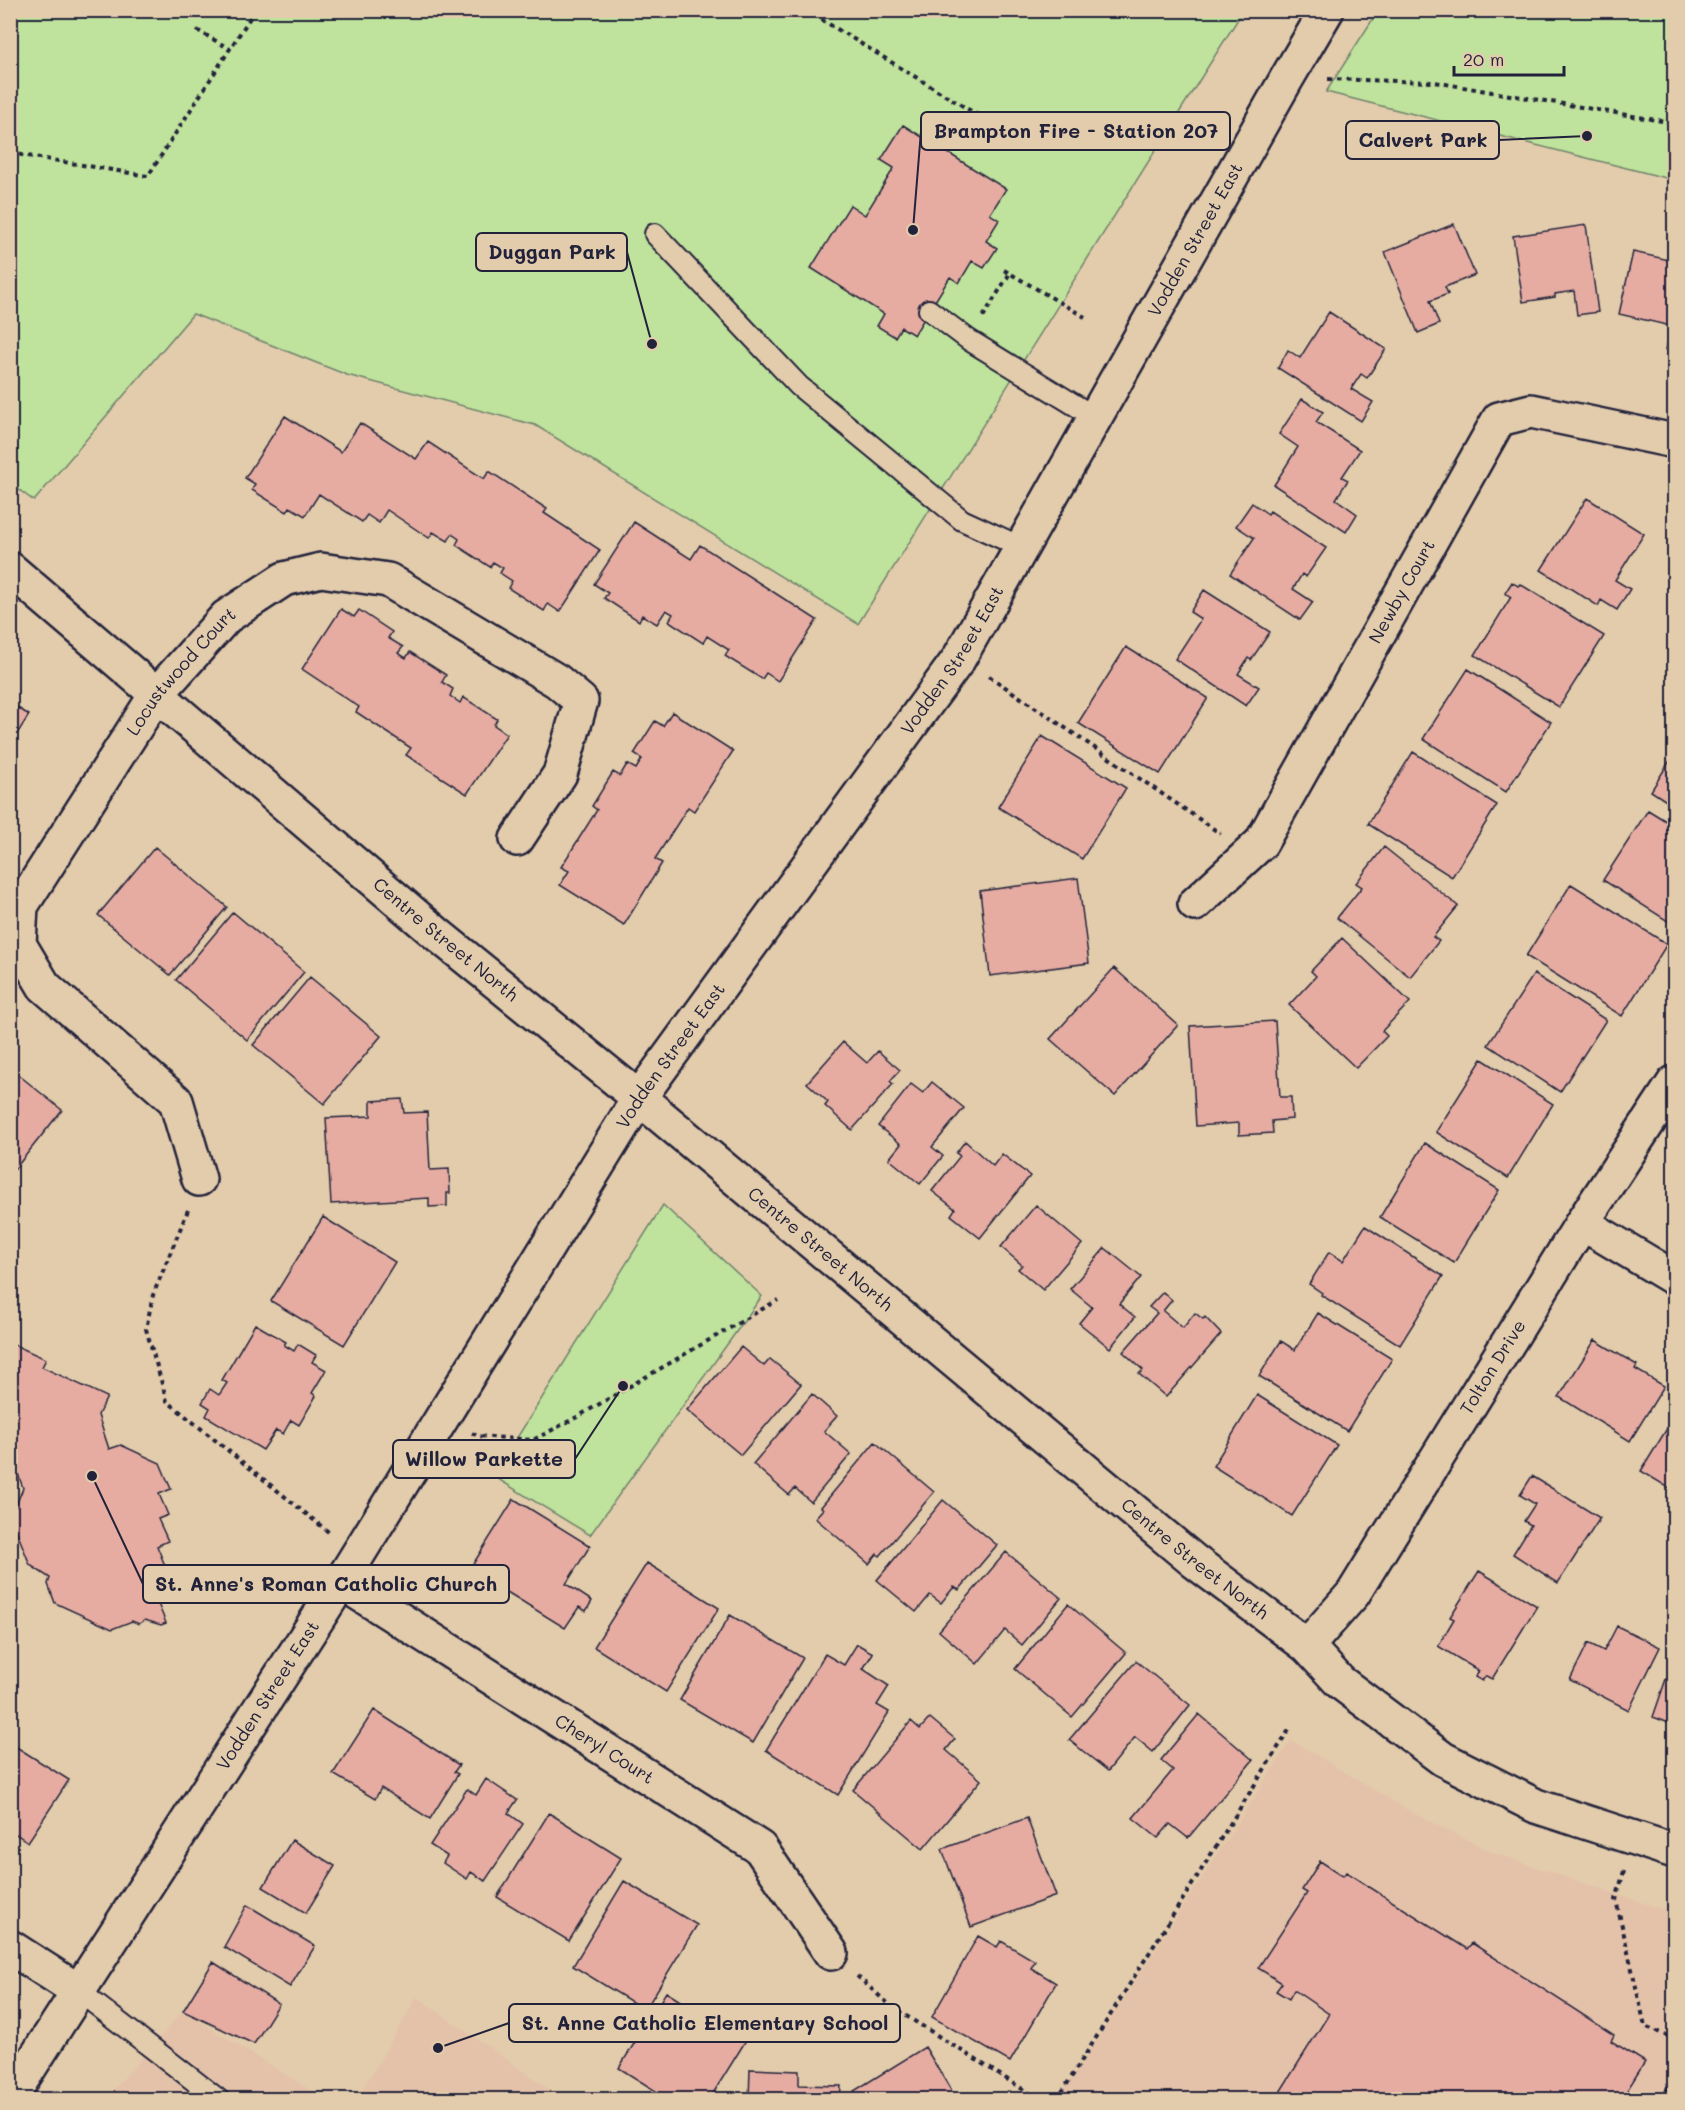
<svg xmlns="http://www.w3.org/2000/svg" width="1685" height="2110" font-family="Mali,sans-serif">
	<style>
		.built { fill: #e4c2a9 }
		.green { fill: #bfe29c; stroke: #70826c; stroke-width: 1.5 }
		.building { fill: #e6aca2; stroke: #22223b; stroke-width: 1.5 }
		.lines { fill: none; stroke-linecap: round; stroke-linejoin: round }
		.lane-casing { stroke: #22223b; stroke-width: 24 }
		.street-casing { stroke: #22223b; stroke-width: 38 }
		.secondary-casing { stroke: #22223b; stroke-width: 38 }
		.path { stroke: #22223b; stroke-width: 4; stroke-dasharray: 4.5 4.5; stroke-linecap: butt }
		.lane { stroke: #e3ccac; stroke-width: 20 }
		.street { stroke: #e3ccac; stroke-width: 33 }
		.secondary { stroke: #e3ccac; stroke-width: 33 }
		.labels { text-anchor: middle; stroke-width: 4.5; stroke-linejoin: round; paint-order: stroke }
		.street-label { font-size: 18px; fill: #22223b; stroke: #e3ccac }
		.leader { fill: none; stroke: #22223b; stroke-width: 2 }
		.callout-dot { fill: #22223b; stroke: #e3ccac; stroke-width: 2 }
		.callout { fill: #e3ccac; stroke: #22223b; stroke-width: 2 }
		.callout-label { font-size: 20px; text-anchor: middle; font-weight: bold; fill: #22223b }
	</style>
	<rect width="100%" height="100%" fill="#e3ccac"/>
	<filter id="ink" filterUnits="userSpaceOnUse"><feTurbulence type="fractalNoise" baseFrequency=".0167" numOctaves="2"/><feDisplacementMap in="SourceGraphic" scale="12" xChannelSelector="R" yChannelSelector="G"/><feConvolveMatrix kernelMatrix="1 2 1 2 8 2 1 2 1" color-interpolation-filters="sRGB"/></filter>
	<g filter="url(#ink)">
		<!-- built -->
		<path class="built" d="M 1291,1740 L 1413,1813 L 1496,1854 L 1674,1913 L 1674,2099 L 1058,2100 Z
			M 417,1997 L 563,2099 L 357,2099 Z
			M 183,2011 L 325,2099 L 115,2100 L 109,2095 Z"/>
		<!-- green -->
		<path class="green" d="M 10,11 L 1243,11 L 858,624 L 535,425 L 347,375 L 193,314 L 34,501 L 10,483 Z
			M 1378,11 L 1674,11 L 1674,180 L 1326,92 Z
			M 663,1205 L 762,1296 L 590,1535 L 493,1476 Z"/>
		<!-- building -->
		<path class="building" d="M 903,125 L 1006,189 L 990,214 L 999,220 L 986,241 L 997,248 L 984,268 L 972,261 L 959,283 L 950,277 L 914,335 L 901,327 L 895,337 L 877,326 L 884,314 L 811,268 L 850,205 L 865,215 L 894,168 L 881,160 Z
			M 1454,224 L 1475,275 L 1445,287 L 1448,294 L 1430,301 L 1439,324 L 1418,333 L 1385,252 Z
			M 1586,225 L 1598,312 L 1577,315 L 1574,291 L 1555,294 L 1555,297 L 1523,302 L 1513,236 Z
			M 1633,252 L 1674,261 L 1674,352 L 1666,350 L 1671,326 L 1619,314 Z
			M 1329,312 L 1386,349 L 1367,378 L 1361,374 L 1351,389 L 1373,402 L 1361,421 L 1278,368 L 1288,350 L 1300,358 Z
			M 1302,399 L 1323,412 L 1316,422 L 1360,450 L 1342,477 L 1348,480 L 1336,499 L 1357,514 L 1346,532 L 1274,485 L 1298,447 L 1279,434 Z
			M 285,416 L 341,452 L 360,423 L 416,459 L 428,442 L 484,479 L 489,471 L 547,509 L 544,513 L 600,550 L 560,612 L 548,604 L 544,611 L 508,588 L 512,581 L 500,573 L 503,568 L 493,562 L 490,567 L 456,545 L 459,539 L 452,534 L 448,541 L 433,532 L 429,538 L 387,510 L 379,523 L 367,515 L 362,522 L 319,494 L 305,516 L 290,507 L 287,512 L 252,490 L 255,484 L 245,478 Z
			M 1587,498 L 1644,534 L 1615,580 L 1630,589 L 1617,610 L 1601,600 L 1598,606 L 1541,570 Z
			M 1252,503 L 1268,514 L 1270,511 L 1326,548 L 1306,577 L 1302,574 L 1293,589 L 1313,602 L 1300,620 L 1230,574 L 1254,538 L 1236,526 Z
			M 634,522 L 691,559 L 700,545 L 817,620 L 778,681 L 766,673 L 762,679 L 725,656 L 729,650 L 707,636 L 703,643 L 669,621 L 673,614 L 666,610 L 657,624 L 642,615 L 639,621 L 604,598 L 608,593 L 594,584 Z
			M 1512,582 L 1518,586 L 1520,584 L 1604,636 L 1559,707 L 1475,655 L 1511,597 L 1505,593 Z
			M 1204,590 L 1270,632 L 1251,660 L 1248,658 L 1238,674 L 1259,687 L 1246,706 L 1175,659 L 1201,619 L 1190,612 Z
			M 341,609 L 354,617 L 359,610 L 392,632 L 388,638 L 403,647 L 398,653 L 406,658 L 410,652 L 446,675 L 442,682 L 453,689 L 450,696 L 460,703 L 463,697 L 497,719 L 494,725 L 507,734 L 467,794 L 406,755 L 411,748 L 356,712 L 359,707 L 302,669 Z
			M 1126,647 L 1208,698 L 1160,774 L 1078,723 Z
			M 1468,669 L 1551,722 L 1506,792 L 1423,739 Z
			M 10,703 L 29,715 L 10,745 Z
			M 672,712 L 733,751 L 694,811 L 688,807 L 655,859 L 662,863 L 624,925 L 560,885 L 569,871 L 561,867 L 597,810 L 592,806 L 613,772 L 620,776 L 627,764 L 636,769 L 642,759 L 634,754 L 655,721 L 663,726 Z
			M 1042,736 L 1126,788 L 1082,859 L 998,807 Z
			M 1413,752 L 1497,805 L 1452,877 L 1368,824 Z
			M 1674,754 L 1674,806 L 1651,791 Z
			M 1648,810 L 1674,826 L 1674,925 L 1603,880 Z
			M 155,847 L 227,907 L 170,975 L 98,915 Z
			M 1384,847 L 1458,906 L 1433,937 L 1439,941 L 1410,977 L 1337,918 L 1362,887 L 1356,883 Z
			M 1078,878 L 1089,963 L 990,976 L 980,891 Z
			M 1571,884 L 1667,944 L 1622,1016 L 1526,956 Z
			M 233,912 L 304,972 L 247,1040 L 176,980 Z
			M 1342,938 L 1410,1002 L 1382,1031 L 1387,1036 L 1356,1068 L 1289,1005 L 1316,976 L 1311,971 Z
			M 1114,968 L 1178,1025 L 1115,1096 L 1050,1039 Z
			M 1534,974 L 1606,1020 L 1560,1092 L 1488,1045 Z
			M 310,977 L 381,1036 L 324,1104 L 253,1045 Z
			M 1275,1021 L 1280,1097 L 1291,1097 L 1292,1119 L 1272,1121 L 1273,1133 L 1239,1135 L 1239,1123 L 1196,1126 L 1190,1026 Z
			M 843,1042 L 867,1063 L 878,1051 L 900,1070 L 890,1081 L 893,1084 L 852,1130 L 825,1106 L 828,1102 L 807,1083 Z
			M 1482,1059 L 1553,1104 L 1508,1178 L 1436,1132 Z
			M 10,1068 L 62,1110 L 10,1175 Z
			M 932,1082 L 964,1108 L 932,1147 L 943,1156 L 920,1184 L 889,1159 L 901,1144 L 878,1126 L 911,1084 L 923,1093 Z
			M 402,1099 L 404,1113 L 427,1112 L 430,1170 L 449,1169 L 450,1193 L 447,1193 L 447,1206 L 429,1207 L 429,1198 L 331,1204 L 326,1118 L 371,1116 L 371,1101 Z
			M 965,1141 L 993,1166 L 1002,1154 L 1030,1176 L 980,1238 L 951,1215 L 955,1209 L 932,1191 L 960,1156 L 956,1153 Z
			M 1425,1143 L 1499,1190 L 1454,1263 L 1380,1217 Z
			M 1036,1205 L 1082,1244 L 1043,1290 L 1018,1269 L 1022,1265 L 1001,1247 Z
			M 323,1217 L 395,1262 L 344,1345 L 271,1301 Z
			M 1365,1226 L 1443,1276 L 1400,1345 L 1321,1295 L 1322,1293 L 1309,1284 L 1329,1252 L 1343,1261 Z
			M 1105,1248 L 1141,1277 L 1119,1304 L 1135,1317 L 1110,1348 L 1079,1323 L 1092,1307 L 1070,1289 Z
			M 1163,1292 L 1172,1300 L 1163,1311 L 1183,1328 L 1195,1313 L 1203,1319 L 1205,1317 L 1221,1334 L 1166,1397 L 1139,1374 L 1143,1370 L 1123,1352 L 1157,1313 L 1149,1307 Z
			M 1318,1313 L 1392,1359 L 1347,1431 L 1259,1376 L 1281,1341 L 1295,1350 Z
			M 255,1324 L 286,1342 L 284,1345 L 294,1351 L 298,1344 L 316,1355 L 312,1362 L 326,1370 L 312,1393 L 316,1396 L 299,1425 L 291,1420 L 283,1434 L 276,1430 L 263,1450 L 206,1416 L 210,1408 L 202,1403 L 210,1389 L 219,1395 L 227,1383 L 222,1380 Z
			M 1595,1340 L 1637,1365 L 1635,1369 L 1664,1386 L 1630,1441 L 1559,1397 Z
			M 10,1343 L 46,1359 L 42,1367 L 107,1397 L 98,1415 L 109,1449 L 121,1445 L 160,1463 L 171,1489 L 159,1494 L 168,1515 L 158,1519 L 168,1541 L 157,1546 L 166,1568 L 156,1572 L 166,1595 L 156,1599 L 166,1623 L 161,1625 L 145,1620 L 139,1624 L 132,1621 L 112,1629 L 55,1603 L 48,1584 L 50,1578 L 30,1565 L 11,1517 L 23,1488 L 12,1457 L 10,1457 Z
			M 741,1347 L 764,1366 L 770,1359 L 801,1384 L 741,1455 L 687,1410 Z
			M 812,1394 L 837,1416 L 824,1431 L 851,1454 L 811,1502 L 795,1488 L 789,1495 L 753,1464 Z
			M 1257,1395 L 1337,1445 L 1292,1516 L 1213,1466 Z
			M 1674,1417 L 1674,1491 L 1641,1471 Z
			M 875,1442 L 934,1492 L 880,1556 L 877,1554 L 869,1564 L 815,1518 L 823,1509 L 821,1507 Z
			M 1532,1476 L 1600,1518 L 1558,1583 L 1513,1554 L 1531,1525 L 1524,1521 L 1535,1504 L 1520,1495 Z
			M 514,1499 L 590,1546 L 566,1584 L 592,1601 L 586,1611 L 579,1607 L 565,1628 L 470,1569 Z
			M 943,1500 L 997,1545 L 959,1590 L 954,1587 L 941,1603 L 930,1595 L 916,1612 L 877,1580 Z
			M 1006,1552 L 1061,1598 L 1022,1645 L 1005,1630 L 977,1664 L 939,1631 Z
			M 647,1563 L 719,1608 L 666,1692 L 594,1647 Z
			M 1479,1571 L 1537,1606 L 1492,1679 L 1486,1676 L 1482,1681 L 1475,1677 L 1479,1671 L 1438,1646 L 1454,1619 L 1450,1617 Z
			M 1068,1604 L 1126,1653 L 1072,1717 L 1015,1669 Z
			M 730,1615 L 803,1658 L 753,1743 L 680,1700 Z
			M 1617,1626 L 1660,1647 L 1629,1710 L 1570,1680 L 1588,1643 L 1604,1651 Z
			M 857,1644 L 873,1653 L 863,1669 L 889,1686 L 877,1705 L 889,1712 L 838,1795 L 766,1750 L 825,1654 L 844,1665 Z
			M 1136,1661 L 1190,1705 L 1153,1752 L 1135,1737 L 1108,1771 L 1069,1740 Z
			M 1666,1679 L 1674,1682 L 1674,1725 L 1653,1717 Z
			M 374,1710 L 459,1765 L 454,1772 L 458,1774 L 430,1819 L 381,1788 L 375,1799 L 333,1774 Z
			M 1199,1714 L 1253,1760 L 1188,1838 L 1170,1824 L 1158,1838 L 1133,1818 L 1173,1770 L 1161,1760 Z
			M 930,1718 L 955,1739 L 946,1750 L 981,1780 L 923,1849 L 853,1790 L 911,1721 L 920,1729 Z
			M 10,1743 L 69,1780 L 28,1842 L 10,1830 Z
			M 486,1779 L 517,1800 L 508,1813 L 523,1824 L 485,1881 L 471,1872 L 467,1879 L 443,1863 L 447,1856 L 430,1845 L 467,1789 L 476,1795 Z
			M 549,1813 L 621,1858 L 569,1941 L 497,1897 Z
			M 1027,1818 L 1056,1896 L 971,1927 L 942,1849 Z
			M 292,1840 L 335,1866 L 306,1913 L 263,1887 Z
			M 1320,1861 L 1343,1876 L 1346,1872 L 1467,1949 L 1472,1943 L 1614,2035 L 1611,2041 L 1645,2062 L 1621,2100 L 1275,2100 L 1329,2014 L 1294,1990 L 1289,1999 L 1276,1991 L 1282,1983 L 1258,1968 L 1307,1893 L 1302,1890 Z
			M 624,1881 L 697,1925 L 645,2010 L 573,1966 Z
			M 247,1905 L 315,1946 L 290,1987 L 224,1947 Z
			M 978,1936 L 997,1947 L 1001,1941 L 1035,1961 L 1031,1968 L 1056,1983 L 1010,2062 L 932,2017 Z
			M 213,1962 L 279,2004 L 254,2044 L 183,2011 Z
			M 666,1992 L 745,2042 L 709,2100 L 670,2100 L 619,2068 Z
			M 925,2047 L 957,2100 L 859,2100 L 854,2091 Z
			M 750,2069 L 799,2071 L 799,2085 L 841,2086 L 840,2100 L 749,2100 Z"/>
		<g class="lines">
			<defs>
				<path id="lane" d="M 655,234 L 799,386 L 962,520 L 1023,548
					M 929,310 L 969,340 L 1096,418
					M 80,1992 L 219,2100"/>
				<g id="street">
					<path id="s1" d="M 1195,904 L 1261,843 L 1499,419 L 1531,411 L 1674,441"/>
					<path id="s2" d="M 199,1179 L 176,1101 L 44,986 L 19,944 L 21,906 L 156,695 L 226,617 L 284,579 L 321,570 L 388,580 L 557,681 L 581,701 L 560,774 L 517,839"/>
					<path d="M 1582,1223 L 1674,1278"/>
					<path id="s3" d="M 341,1582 L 760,1848 L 831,1953"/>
					<path id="s4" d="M 1307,1646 L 1353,1594 L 1582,1223 L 1674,1083"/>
					<path d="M 10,1947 L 80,1992"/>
				</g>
				<g id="secondary">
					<path id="s5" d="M 10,569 L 437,934 L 639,1098 L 1194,1561 L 1307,1646 L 1340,1682 L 1443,1759 L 1536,1806 L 1674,1851"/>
					<path id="s6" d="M 10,2098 L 341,1582 L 639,1098 L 958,660 L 1287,78 L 1327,10"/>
				</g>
			</defs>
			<!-- lane casing -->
			<use href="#lane" class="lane-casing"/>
			<!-- street casing -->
			<use href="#street" class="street-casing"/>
			<!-- secondary casing -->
			<use href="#secondary" class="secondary-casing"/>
			<!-- path -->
			<path class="path" d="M 806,10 L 1017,139
				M 197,30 L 230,49
				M 1328,79 L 1434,82 L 1674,123
				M 10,153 L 148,176 L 255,10
				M 1004,270 L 1085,317
				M 983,317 L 1010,273
				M 989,676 L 1221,834
				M 188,1210 L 153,1295 L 146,1329 L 167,1401 L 331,1534
				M 472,1433 L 478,1436 L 533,1440 L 577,1417 L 778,1300
				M 1624,1871 L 1616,1900 L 1645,2026 L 1674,2039
				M 857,1976 L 892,2007 L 1040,2100
				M 1057,2100 L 1289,1730
				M 1663,2100 L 1674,2071"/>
			<!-- lane -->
			<use href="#lane" class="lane"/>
			<!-- street -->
			<use href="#street" class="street"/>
			<!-- secondary -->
			<use href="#secondary" class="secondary"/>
		</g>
	</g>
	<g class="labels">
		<!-- street labels -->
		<g class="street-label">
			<text dy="6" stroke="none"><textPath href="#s6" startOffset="2206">Vodden Street East</textPath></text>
			<text dy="6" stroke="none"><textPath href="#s1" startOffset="378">Newby Court</textPath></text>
			<text dy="6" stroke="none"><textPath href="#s6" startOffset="1720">Vodden Street East</textPath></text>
			<text dy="6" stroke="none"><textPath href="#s2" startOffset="628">Locustwood Court</textPath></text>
			<text dy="6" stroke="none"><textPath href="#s5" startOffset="572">Centre Street North</textPath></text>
			<text dy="6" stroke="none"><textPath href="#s6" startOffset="1234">Vodden Street East</textPath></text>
			<text dy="6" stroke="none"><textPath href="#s5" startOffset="1058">Centre Street North</textPath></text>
			<text dy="6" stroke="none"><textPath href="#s4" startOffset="336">Tolton Drive</textPath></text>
			<text dy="6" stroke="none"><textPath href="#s5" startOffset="1544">Centre Street North</textPath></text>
			<text dy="6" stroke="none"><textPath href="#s6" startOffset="478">Vodden Street East</textPath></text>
			<text dy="6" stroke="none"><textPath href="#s3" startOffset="312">Cheryl Court</textPath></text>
		</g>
	</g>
	<!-- callouts -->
	<path class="leader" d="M913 230L921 131M1587 136L1499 140M652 344L627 252M623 1386L575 1459M92 1476L143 1584M438 2048L509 2023"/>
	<g class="callout-dot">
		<circle cx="913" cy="230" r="6"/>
		<circle cx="1587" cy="136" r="6"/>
		<circle cx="652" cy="344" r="6"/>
		<circle cx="623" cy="1386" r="6"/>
		<circle cx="92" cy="1476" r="6"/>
		<circle cx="438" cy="2048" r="6"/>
	</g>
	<g class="callout">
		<rect x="921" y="112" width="309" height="38" rx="6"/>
		<rect x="1346" y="121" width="153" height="38" rx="6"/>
		<rect x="476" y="233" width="151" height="38" rx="6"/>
		<rect x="393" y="1440" width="182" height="38" rx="6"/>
		<rect x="143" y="1565" width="366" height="38" rx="6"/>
		<rect x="509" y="2004" width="391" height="38" rx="6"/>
	</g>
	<g class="callout-label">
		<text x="1076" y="138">Brampton Fire - Station 207</text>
		<text x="1423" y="147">Calvert Park</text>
		<text x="552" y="259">Duggan Park</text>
		<text x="484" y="1466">Willow Parkette</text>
		<text x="326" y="1591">St. Anne's Roman Catholic Church</text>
		<text x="705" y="2030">St. Anne Catholic Elementary School</text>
	</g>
	<!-- margin -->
	<rect width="1685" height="2110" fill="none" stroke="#e3ccac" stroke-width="36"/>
	<rect x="18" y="18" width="1649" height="2074" fill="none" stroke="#22223b" stroke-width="2" filter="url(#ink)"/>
	<!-- scale -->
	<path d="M1454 66v9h110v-9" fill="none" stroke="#22223b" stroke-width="3"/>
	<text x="1463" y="66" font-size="18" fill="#22223b" stroke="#e3ccac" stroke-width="4.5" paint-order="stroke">20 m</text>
</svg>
